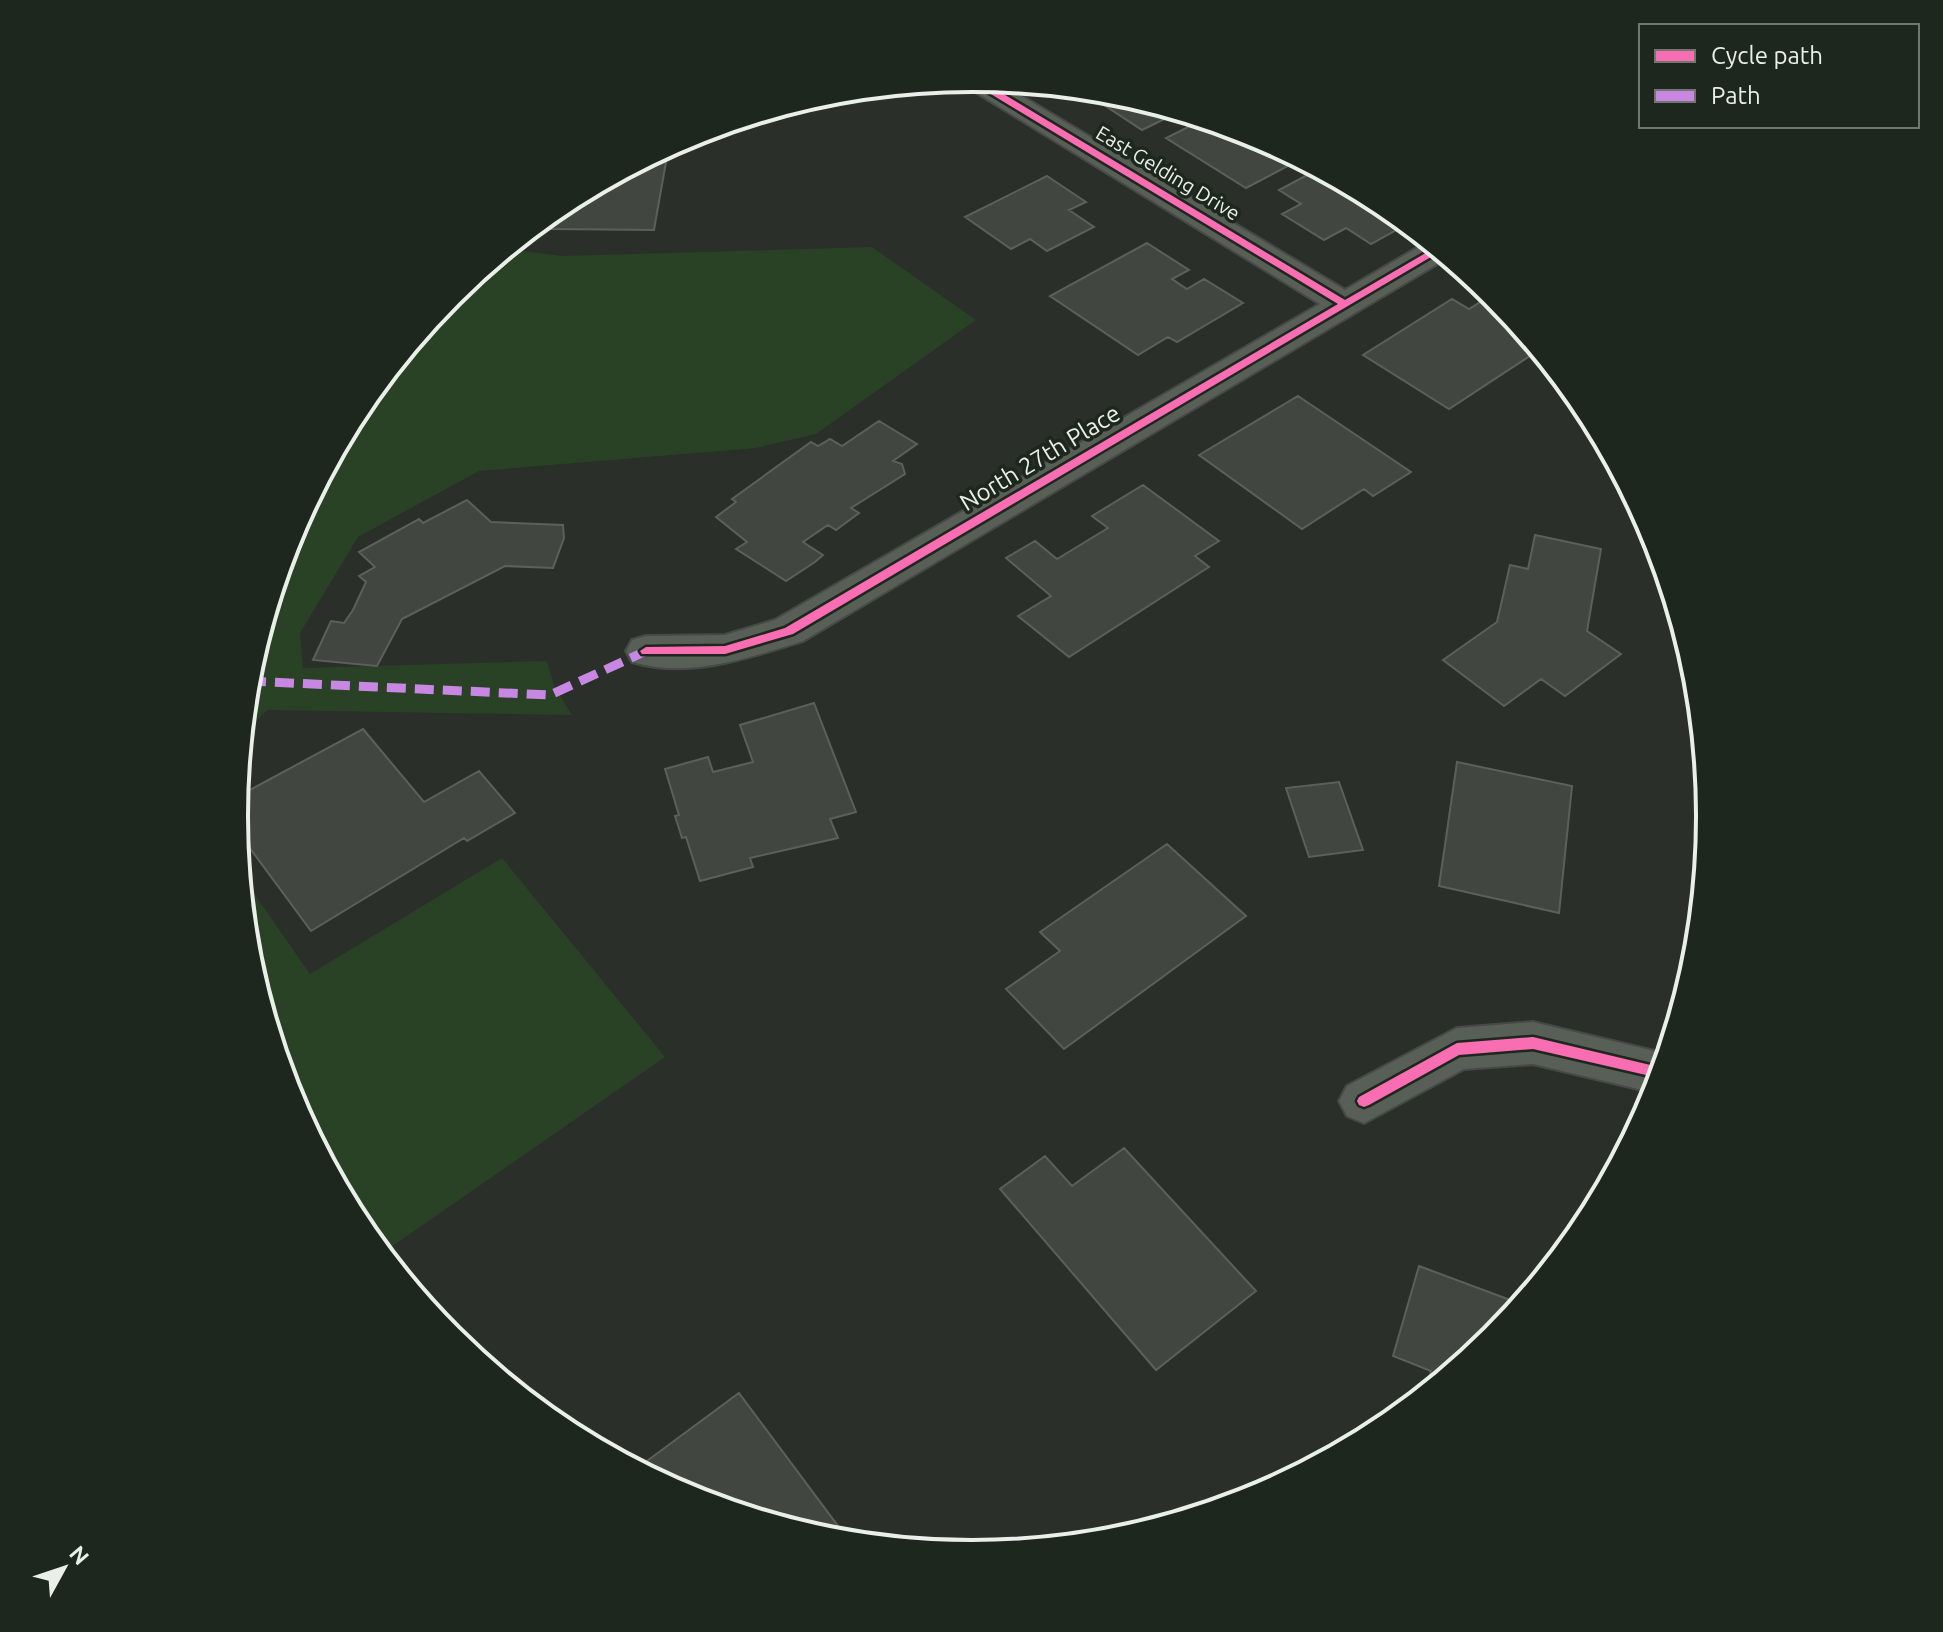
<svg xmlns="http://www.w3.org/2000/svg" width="1943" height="1632" font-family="Ubuntu,sans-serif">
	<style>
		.green { fill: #294226 }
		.building { fill: #424641; stroke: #5c605a; stroke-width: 2 }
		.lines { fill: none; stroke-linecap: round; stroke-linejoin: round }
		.street-casing { stroke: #464945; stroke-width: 4 }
		.street { fill: #585f56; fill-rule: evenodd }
		.quiet { stroke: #c787e3; stroke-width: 9; stroke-dasharray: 19 9; stroke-linecap: butt }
		.cycleway-casing { stroke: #1e271d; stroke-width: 5 }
		.cycleway { fill: #f96db3; fill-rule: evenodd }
		.labels { text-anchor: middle; stroke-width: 7; stroke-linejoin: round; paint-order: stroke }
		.far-street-label { font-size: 20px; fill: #eaf0e9; stroke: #1e271d }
		.street-label { font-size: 24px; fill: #eaf0e9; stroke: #1e271d }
		.rim { fill: none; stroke: #eaf0e9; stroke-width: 4 }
	</style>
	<rect width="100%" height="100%" fill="#2a2f29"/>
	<!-- green -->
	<path class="green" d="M 872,247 L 976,320 L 816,434 L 756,448 L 479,471 L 358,537 L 300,633 L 303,668 L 547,661 L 554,686 L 572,715 L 267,710 L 241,736 L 248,672 L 290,533 L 358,406 L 450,294 L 505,249 L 562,256 Z
		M 502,858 L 665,1057 L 381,1254 L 358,1226 L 290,1098 L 248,960 L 239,872 L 310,974 Z"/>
	<!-- building -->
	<path class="building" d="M 1078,88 L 1116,92 L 1179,112 L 1142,130 Z
		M 1204,119 L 1254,134 L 1301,159 L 1246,188 L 1166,138 Z
		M 669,145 L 654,230 L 551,229 L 556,207 L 562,202 Z
		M 1311,173 L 1334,186 L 1342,181 L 1382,203 L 1407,224 L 1371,244 L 1346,228 L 1324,240 L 1282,214 L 1301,204 L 1279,190 Z
		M 1047,176 L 1086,202 L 1069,210 L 1094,227 L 1047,251 L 1030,239 L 1011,249 L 965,217 Z
		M 1147,243 L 1189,270 L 1172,279 L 1187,289 L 1204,279 L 1243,303 L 1177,342 L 1168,337 L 1138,355 L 1050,296 Z
		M 1493,294 L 1522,329 L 1514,335 L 1539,350 L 1449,409 L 1363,355 L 1452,299 L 1469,309 Z
		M 1298,396 L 1411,472 L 1373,496 L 1364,489 L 1302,529 L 1199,455 Z
		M 879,421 L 917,444 L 893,461 L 902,464 L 905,474 L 851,508 L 859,513 L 836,530 L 828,525 L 803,542 L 823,555 L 815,562 L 786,581 L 736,549 L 747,542 L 716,517 L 736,502 L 732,499 L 811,442 L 818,446 L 830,439 L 842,446 Z
		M 1143,485 L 1219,541 L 1195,556 L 1209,567 L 1069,657 L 1018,616 L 1051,596 L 1006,558 L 1035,541 L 1057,559 L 1108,528 L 1092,516 Z
		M 467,500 L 491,522 L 563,525 L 564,538 L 553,568 L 505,566 L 402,619 L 377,666 L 313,660 L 331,621 L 344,623 L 353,610 L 366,582 L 359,576 L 375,567 L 359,552 L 419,519 L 423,523 Z
		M 1535,535 L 1601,549 L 1587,631 L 1621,654 L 1565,696 L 1541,679 L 1504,706 L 1443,660 L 1497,622 L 1510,565 L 1528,569 Z
		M 814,703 L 856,812 L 830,819 L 838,838 L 750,858 L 753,867 L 700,881 L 686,837 L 682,838 L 675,816 L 679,815 L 665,769 L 708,757 L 713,772 L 753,762 L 740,725 Z
		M 363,729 L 424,802 L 479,771 L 515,813 L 467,841 L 464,838 L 311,931 L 235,828 L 235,798 Z
		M 1457,762 L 1572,786 L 1559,913 L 1439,886 Z
		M 1339,782 L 1363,850 L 1309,857 L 1286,788 Z
		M 1167,844 L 1246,916 L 1064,1049 L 1006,989 L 1060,951 L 1040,932 Z
		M 1124,1148 L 1256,1291 L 1156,1370 L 1000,1189 L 1045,1156 L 1072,1186 Z
		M 1419,1266 L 1521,1304 L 1493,1338 L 1425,1394 L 1431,1371 L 1393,1356 Z
		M 739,1393 L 850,1542 L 827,1540 L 689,1498 L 636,1469 Z"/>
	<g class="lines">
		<defs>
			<path id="street" d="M 972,78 L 995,80 L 1345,290 L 1427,242 L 1449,257 L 803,641 C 749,658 688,679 632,662 L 626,651 L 632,640 L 646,636 L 725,635 L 775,620 L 1320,304 L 956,80 Z
				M 1533,1022 L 1667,1054 L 1655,1093 L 1533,1064 L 1464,1069 L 1364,1123 L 1347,1116 L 1339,1101 L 1347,1086 L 1457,1028 Z"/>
		</defs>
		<!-- street casing -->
		<use href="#street" class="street-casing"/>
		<!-- street -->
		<use href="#street" class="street"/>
		<!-- quiet -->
		<path class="quiet" d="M 247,681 L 550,695 L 646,651"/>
		<defs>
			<path id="cycleway" d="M 977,78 L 1345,300 L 1436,247 L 1441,251 L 793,634 L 725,654 L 642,654 L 640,651 L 646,647 L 725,646 L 785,628 L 1338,304 L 966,79 Z
				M 1533,1037 L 1663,1068 L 1659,1078 L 1533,1049 L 1459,1055 L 1369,1105 L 1364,1107 L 1359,1105 L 1357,1101 L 1359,1097 L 1457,1043 Z"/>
		</defs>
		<!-- cycleway casing -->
		<use href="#cycleway" class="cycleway-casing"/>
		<!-- cycleway -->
		<use href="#cycleway" class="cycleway"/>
	</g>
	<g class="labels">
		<!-- far-street labels -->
		<g class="far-street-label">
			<text transform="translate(1168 173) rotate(31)" y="7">East Gelding Drive</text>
		</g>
		<!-- street labels -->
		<g class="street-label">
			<text transform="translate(1040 458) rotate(-31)" y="8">North 27th Place</text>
		</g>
	</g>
	<!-- crop -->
	<path d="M0 0H1943V1632H0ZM248 816a724 724 0 1 1 1448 0a724 724 0 1 1-1448 0Z" fill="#1e271d" fill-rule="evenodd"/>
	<path class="rim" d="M248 816a724 724 0 1 1 1448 0a724 724 0 1 1-1448 0Z"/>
	<!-- legend -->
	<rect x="1639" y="24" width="280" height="104" fill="#1e271d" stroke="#70776f" stroke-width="2"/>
	<rect x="1655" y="50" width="40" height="12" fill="#f96db3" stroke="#70776f" stroke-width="2"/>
	<text x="1711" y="64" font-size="24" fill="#eaf0e9">Cycle path</text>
	<rect x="1655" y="90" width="40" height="12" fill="#c787e3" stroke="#70776f" stroke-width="2"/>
	<text x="1711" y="104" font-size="24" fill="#eaf0e9">Path</text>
	<!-- north arrow -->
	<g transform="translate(64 1568) rotate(50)" stroke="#1e271d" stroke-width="6" paint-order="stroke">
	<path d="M0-6L14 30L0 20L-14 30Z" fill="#eaf0e9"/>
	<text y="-12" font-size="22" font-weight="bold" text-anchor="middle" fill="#eaf0e9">N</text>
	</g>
</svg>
